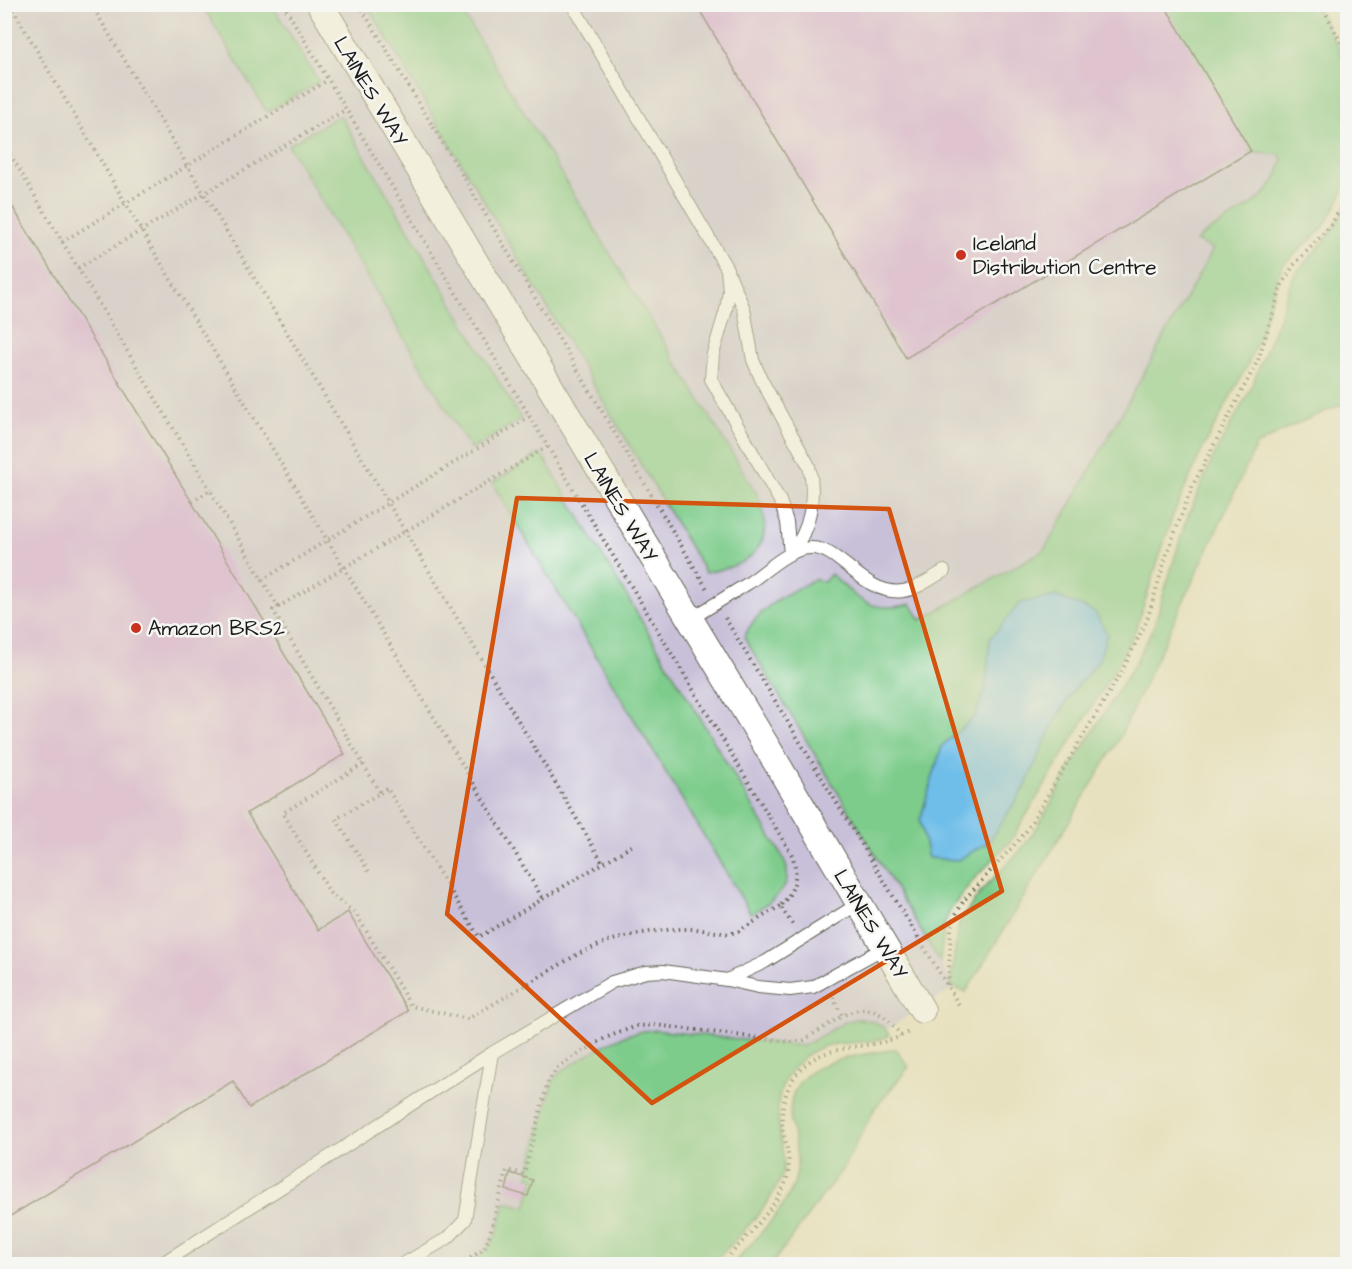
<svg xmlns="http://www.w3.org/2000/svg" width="1352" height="1269" font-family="'Architects Daughter',sans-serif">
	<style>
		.industrial { fill: #c8bfd8 }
		.green { fill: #7dcc8b; stroke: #4c7454; stroke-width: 1.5; fill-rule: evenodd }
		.water { fill: #6ebee9; stroke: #456d82; stroke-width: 1.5 }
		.building { fill: #d4a0e4 }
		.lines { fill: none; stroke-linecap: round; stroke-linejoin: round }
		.service-casing { stroke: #636155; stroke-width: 14 }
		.minor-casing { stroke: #636155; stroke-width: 28 }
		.path { stroke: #636155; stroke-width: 4; stroke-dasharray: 1.5 4.5; stroke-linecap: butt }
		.service { stroke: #fff; stroke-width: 12 }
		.minor { stroke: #fff; stroke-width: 26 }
		.marked { fill: none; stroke: #d4530e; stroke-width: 4.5; stroke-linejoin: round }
		.poi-dot { fill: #c8321e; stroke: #f6f6f2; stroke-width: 2 }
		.labels { text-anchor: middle; stroke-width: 5; stroke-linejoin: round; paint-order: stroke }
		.street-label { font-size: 21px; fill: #1c1c1c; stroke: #f6f6f2 }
		.poi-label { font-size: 21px; fill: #1c1c1c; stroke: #f6f6f2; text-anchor: start }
	</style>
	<rect width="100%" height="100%" fill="#f6f6f2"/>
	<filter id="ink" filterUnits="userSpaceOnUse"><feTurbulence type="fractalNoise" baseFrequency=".0167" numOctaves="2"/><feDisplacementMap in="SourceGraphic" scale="12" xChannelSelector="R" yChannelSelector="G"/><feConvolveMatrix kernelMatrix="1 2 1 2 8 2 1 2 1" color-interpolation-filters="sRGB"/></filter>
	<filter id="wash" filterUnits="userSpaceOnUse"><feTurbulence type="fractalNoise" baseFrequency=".008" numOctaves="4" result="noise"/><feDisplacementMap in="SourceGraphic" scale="24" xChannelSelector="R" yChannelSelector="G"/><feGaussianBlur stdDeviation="1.35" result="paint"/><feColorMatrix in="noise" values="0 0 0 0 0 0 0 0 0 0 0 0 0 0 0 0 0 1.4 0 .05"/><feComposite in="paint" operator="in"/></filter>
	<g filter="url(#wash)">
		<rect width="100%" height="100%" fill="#e8e1c0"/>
		<!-- industrial -->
		<path class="industrial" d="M 5,5 L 1164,5 L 1283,160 L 1273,183 L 1260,199 L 1209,229 L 1196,240 L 1214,248 L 1075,497 L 1044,550 L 920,620 L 911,605 L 885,608 L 868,605 L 855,596 L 831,575 L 824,582 L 816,579 L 788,593 L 765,608 L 745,636 L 940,962 L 954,988 L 886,1030 L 881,1025 L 850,1020 L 815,1040 L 802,1046 L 654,1030 L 642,1030 L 622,1036 L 591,1054 L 557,1074 L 553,1081 L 528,1176 L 534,1177 L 526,1207 L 498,1228 L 495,1238 L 483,1255 L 467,1264 L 5,1264 Z"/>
		<!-- green -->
		<path class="green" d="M 202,5 L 272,5 L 319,82 L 267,112 Z
			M 367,5 L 458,5 L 757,494 C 778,542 754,567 705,572 Z
			M 1163,5 L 1315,5 L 1338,46 L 1347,69 L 1347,180 L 1339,201 L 1322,229 L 1284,264 L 1277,278 L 1260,335 L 1248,364 L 1202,450 L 1173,515 L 1136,629 L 1117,666 L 1010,842 L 975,878 L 952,907 L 945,922 L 940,962 L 744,637 C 758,606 788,593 816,579 L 824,582 L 831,574 C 859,600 870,614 911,604 L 921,620 L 1044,550 L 1075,497 L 1213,249 L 1196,241 C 1219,220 1253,211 1271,186 C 1277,178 1280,168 1283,160 L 1279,155 L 1250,152 ZM 990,639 L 1099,660 L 1073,692 L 1052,727 L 942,746 L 976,715 L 986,686 Z
			M 340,115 L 521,419 L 471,450 L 288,145 Z
			M 1347,205 L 1347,402 L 1294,425 L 1256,446 L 1118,741 L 966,992 L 954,988 L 951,983 L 957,931 L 962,918 L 983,889 L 1020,851 L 1038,826 L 1071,767 L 1134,665 L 1154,626 L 1185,523 L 1214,455 L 1250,390 L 1280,316 L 1287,292 L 1295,274 L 1330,234 Z
			M 541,453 L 783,857 C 797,888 774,899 751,914 L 492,483 Z
			M 857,1019 C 872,1019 881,1023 890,1035 C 866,1048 834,1037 810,1053 C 777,1076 774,1105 781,1142 C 783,1155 786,1165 781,1178 C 767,1211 736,1238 713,1264 L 467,1264 C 497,1246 497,1234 505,1202 L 526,1207 L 534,1178 L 528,1176 L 553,1081 L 557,1075 L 563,1070 C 592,1053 620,1031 654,1030 L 802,1046 C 821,1039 837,1022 857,1019 Z
			M 896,1049 L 909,1067 L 875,1108 L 843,1168 L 772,1264 L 733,1264 C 753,1241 786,1210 795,1180 C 801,1162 794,1141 791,1122 C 782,1059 853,1057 896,1049 Z"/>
		<!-- water -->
		<path class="water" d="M 1056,596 L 1095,612 L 1107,634 L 1099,660 L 1072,692 L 1052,727 L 1025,787 L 989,842 L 958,860 L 928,858 L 920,820 L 942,746 L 976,715 L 986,686 L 990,639 L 1020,603 Z"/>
		<g id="blocks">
			<!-- building -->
			<path class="building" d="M 696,4 L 1164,4 L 1251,151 L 906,358 Z
				M 4,193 L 345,754 L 247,813 L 318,930 L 348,912 L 408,1011 L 249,1108 L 233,1081 L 4,1220 Z
				M 510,1173 L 533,1180 L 528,1196 L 506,1190 Z"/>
		</g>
	</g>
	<g filter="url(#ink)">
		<use href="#blocks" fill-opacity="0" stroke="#636155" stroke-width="1.5"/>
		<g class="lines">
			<defs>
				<path id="service" d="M 572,4 L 727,269 L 729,291 L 726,310 L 713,354 L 711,379 L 780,501 L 787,522 L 790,554
					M 730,276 L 744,309 L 753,360 L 762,381 L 809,466 C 816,496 811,530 790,554
					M 689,620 C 708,608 728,596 747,584 C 766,572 787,549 810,548 C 839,545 864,597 903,591 C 917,589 932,578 944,571
					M 727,980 L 765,962 L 858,904
					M 161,1264 L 492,1053 L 612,982 L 646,972 L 663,971 L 727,980 L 758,987 L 790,990 L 813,987 L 884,948
					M 403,1264 L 448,1238 L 465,1220 L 492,1053"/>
				<path id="minor" d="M 320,4 L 773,757 L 922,1010"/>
			</defs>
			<!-- service casing -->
			<use href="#service" class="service-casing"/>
			<!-- minor casing -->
			<use href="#minor" class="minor-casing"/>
			<!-- path -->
			<path class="path" d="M 10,4 L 141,230 L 543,899
				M 91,4 L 603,863
				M 283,4 L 792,855 C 799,875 795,891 780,906 L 793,925
				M 359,4 L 461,173 L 707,589
				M 1321,4 L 1348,56
				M 4,144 L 210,490
				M 62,242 L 328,80
				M 78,268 L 345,110
				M 192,502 L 210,490 L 278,607 L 273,610 L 380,793 L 336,819 L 369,872
				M 262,580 L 529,417
				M 278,607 L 547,447
				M 725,618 L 959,1005
				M 363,764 L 283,813 L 330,893 L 356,914 L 411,1006 L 468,1019 L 578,954 L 608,941 L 647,932 L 676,929 L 696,929 L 729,934 L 739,931 L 780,906
				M 380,793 L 387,788 L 479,937 L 633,845
				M 948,985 L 951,928 L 955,916 L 964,900 L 1025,833 L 1122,671 L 1147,620 L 1167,553 L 1193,485 L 1258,360 L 1282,285 L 1293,266 L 1331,225 L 1348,195
				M 833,997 L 842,1016 C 869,1002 886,1013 901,1036
				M 460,1264 L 484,1249 L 489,1237 L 507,1170 L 524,1174 L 548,1081 L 558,1067 L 605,1038 L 637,1026 L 655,1025 L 791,1042 L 804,1040 L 842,1016
				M 722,1264 C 741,1242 777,1207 786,1181 C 792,1163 787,1148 783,1131 C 779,1107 787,1080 806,1064 C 835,1040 878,1052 910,1031"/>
			<!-- service -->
			<use href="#service" class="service"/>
			<!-- minor -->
			<use href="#minor" class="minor"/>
		</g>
	</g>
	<!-- marked area -->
	<path d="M0 0H1352V1269H0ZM 517,498 L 889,509 L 1002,891 L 652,1103 L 447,914 Z" fill="#e8e1c0" fill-opacity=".55" fill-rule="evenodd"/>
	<path class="marked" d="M 517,498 L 889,509 L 1002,891 L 652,1103 L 447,914 Z"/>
	<!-- markers -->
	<g class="poi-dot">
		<circle cx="961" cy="255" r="6"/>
		<circle cx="136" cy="628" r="6"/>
	</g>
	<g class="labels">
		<!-- street labels -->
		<g class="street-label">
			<text transform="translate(371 91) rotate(59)" y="7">LAINES WAY</text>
			<text transform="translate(621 507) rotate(59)" y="7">LAINES WAY</text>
			<text transform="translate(871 924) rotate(59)" y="7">LAINES WAY</text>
		</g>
		<!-- poi labels -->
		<g class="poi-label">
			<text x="973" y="250">Iceland<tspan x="973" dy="24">Distribution Centre</tspan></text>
			<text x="148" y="635">Amazon BRS2</text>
		</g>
	</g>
	<!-- margin -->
	<rect width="1352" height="1269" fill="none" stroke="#f6f6f2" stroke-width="24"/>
</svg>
